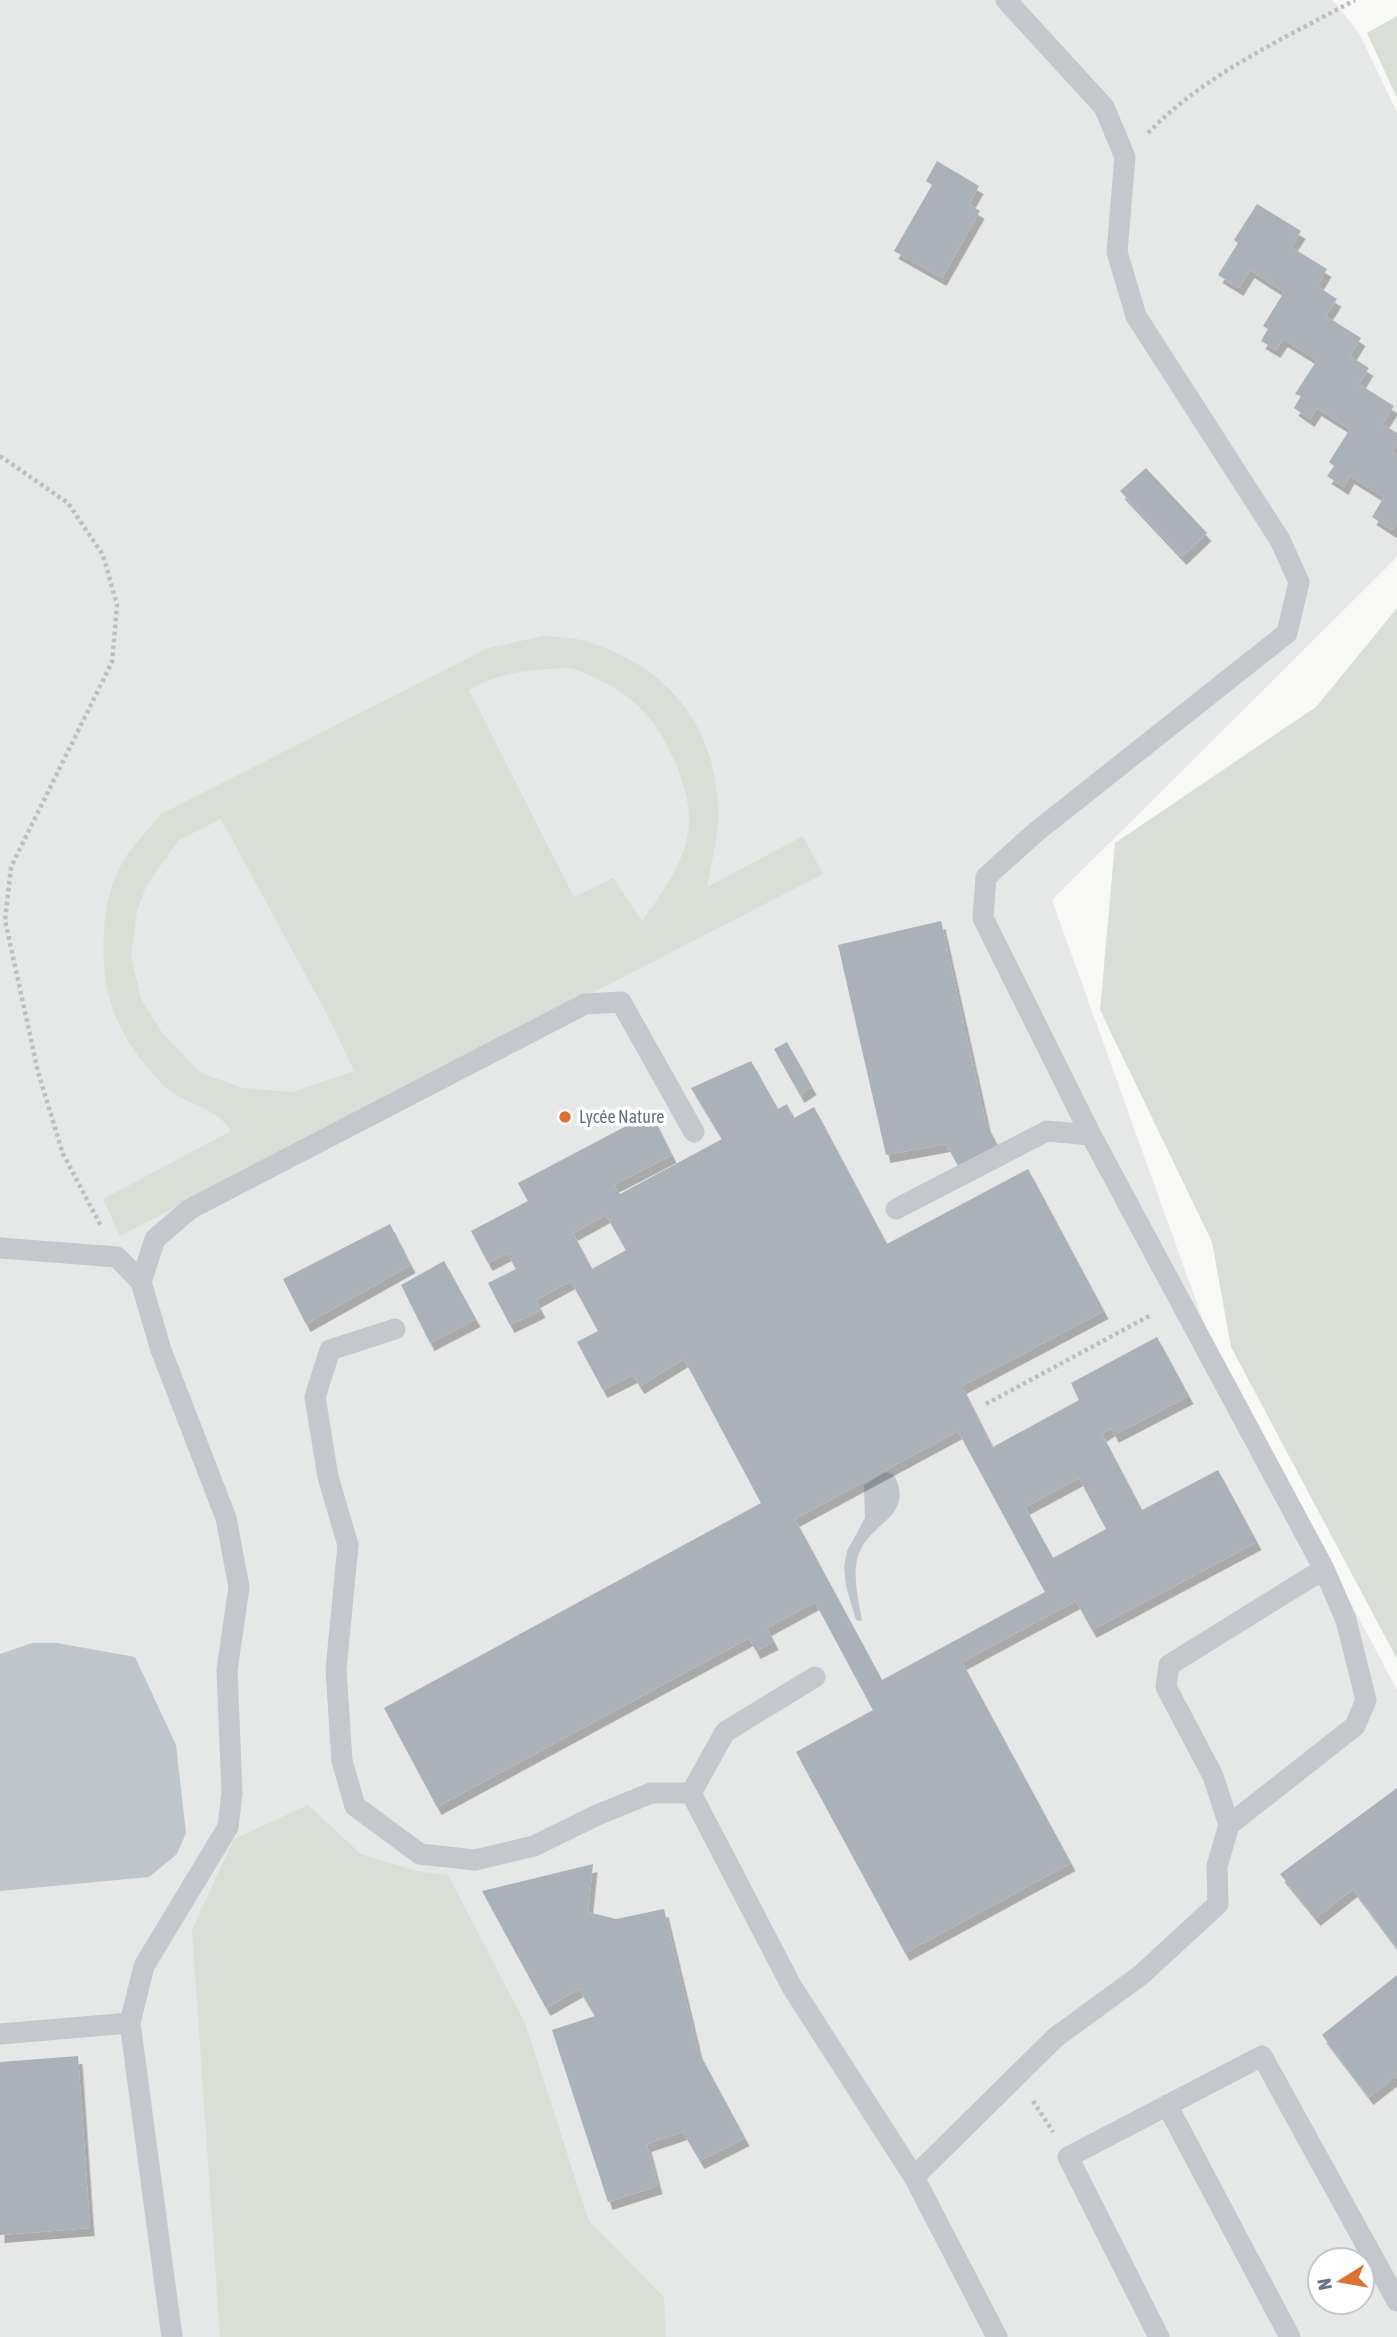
<svg xmlns="http://www.w3.org/2000/svg" width="1397" height="2337" font-family="'Asap Condensed',sans-serif">
	<style>
		.built { fill: #e6e7e7; fill-rule: evenodd }
		.green { fill: #d9dfd7; fill-rule: evenodd }
		.water { fill: #bec6cc }
		.building { fill: #abb1b8; fill-rule: evenodd; filter: url(#shadow) }
		.lines { fill: none; stroke-linecap: round; stroke-linejoin: round }
		.path { stroke: #bcbec1; stroke-width: 4.5; stroke-dasharray: 3.5 3.5; stroke-linecap: butt }
		.lane { stroke: #c4c7cb; stroke-width: 21 }
		.poi-dot { fill: #dd7131; stroke: #fff; stroke-width: 2.5 }
		.labels { text-anchor: middle; stroke-width: 7; stroke-linejoin: round; paint-order: stroke }
		.poi-label { font-size: 18px; fill: #687486; stroke: #fff; text-anchor: start }
	</style>
	<defs>
		<filter id="shadow"><feDropShadow dx="4.5" dy="8" stdDeviation="0" flood-color="#0004"/></filter>
	</defs>
	<rect width="100%" height="100%" fill="#f8f8f6"/>
	<!-- built -->
	<path class="built" d="M 0,0 L 1333,0 L 1359,33 L 1397,112 L 1397,557 L 1052,900 L 1208,1334 L 1397,1690 L 1397,2337 L 0,2337 ZM 1320,2260 L 1362,2260 L 1362,2302 L 1320,2302 Z"/>
	<!-- green -->
	<path class="green" d="M 1397,16 L 1397,98 L 1367,33 Z
		M 1397,608 L 1397,1659 L 1231,1347 L 1212,1242 L 1100,1010 L 1115,843 L 1316,707 Z
		M 543,636 C 556,637 572,637 585,641 C 666,665 715,723 718,808 C 719,835 712,862 707,887 L 803,836 L 823,874 L 120,1236 L 103,1199 L 231,1131 C 216,1106 181,1104 162,1084 C 117,1037 100,995 104,931 C 105,904 112,878 127,855 C 137,841 150,828 161,814 L 488,648 ZM 572,668 C 627,689 655,712 677,767 C 684,784 690,807 689,825 C 686,862 662,893 642,921 L 613,878 L 574,897 L 469,690 C 498,671 538,669 572,668 ZM 221,819 L 330,1020 L 354,1071 L 292,1092 L 243,1088 L 201,1073 L 163,1034 L 141,999 L 131,955 L 137,912 L 146,886 L 179,840 Z
		M 308,1805 L 361,1854 L 416,1871 L 448,1875 L 525,2023 L 589,2221 L 664,2297 L 666,2337 L 220,2337 L 192,1930 L 234,1839 Z"/>
	<!-- water -->
	<path class="water" d="M 886,1472 L 894,1475 C 916,1517 869,1521 858,1556 C 852,1575 859,1602 862,1621 L 856,1620 L 846,1586 L 844,1567 L 847,1551 L 865,1518 L 864,1485 Z
		M 32,1643 L 57,1643 L 135,1657 L 176,1745 L 186,1833 L 177,1854 L 149,1877 L 0,1891 L 0,1654 Z"/>
	<!-- building -->
	<path class="building" d="M 937,161 L 979,186 L 969,204 L 980,211 L 942,278 L 894,251 L 932,185 L 926,181 Z
		M 1257,204 L 1301,231 L 1291,247 L 1327,269 L 1317,286 L 1337,299 L 1326,316 L 1361,338 L 1350,356 L 1369,368 L 1359,384 L 1394,406 L 1382,424 L 1397,433 L 1397,444 L 1392,452 L 1397,456 L 1397,522 L 1392,530 L 1372,517 L 1384,497 L 1350,476 L 1344,487 L 1327,476 L 1334,466 L 1329,462 L 1350,429 L 1317,408 L 1310,419 L 1294,408 L 1301,396 L 1295,394 L 1317,360 L 1283,339 L 1276,350 L 1261,341 L 1268,329 L 1263,326 L 1284,292 L 1250,270 L 1239,288 L 1218,275 L 1238,243 L 1234,240 Z
		M 1146,468 L 1207,533 L 1182,557 L 1120,491 Z
		M 941,921 L 986,1123 L 999,1148 L 960,1169 L 946,1144 L 886,1155 L 838,945 Z
		M 787,1042 L 812,1087 L 800,1095 L 774,1049 Z
		M 751,1061 L 778,1109 L 787,1104 L 794,1118 L 814,1107 L 887,1244 L 1028,1169 L 1104,1311 L 962,1386 L 993,1447 L 1079,1400 L 1071,1383 L 1157,1337 L 1189,1396 L 1114,1435 L 1111,1428 L 1102,1434 L 1142,1510 L 1218,1470 L 1257,1542 L 1092,1630 L 1076,1601 L 962,1662 L 1071,1863 L 905,1953 L 796,1752 L 873,1710 L 815,1602 L 767,1628 L 774,1642 L 756,1651 L 749,1638 L 437,1807 L 384,1708 L 761,1503 L 684,1359 L 640,1386 L 633,1375 L 603,1390 L 577,1342 L 598,1331 L 571,1281 L 536,1300 L 541,1310 L 510,1325 L 488,1283 L 516,1269 L 507,1253 L 488,1263 L 471,1231 L 528,1201 L 518,1183 L 651,1113 L 672,1155 L 614,1185 L 620,1194 L 722,1139 L 691,1088 ZM 606,1215 L 626,1250 L 592,1269 L 573,1233 ZM 958,1431 L 1045,1592 L 882,1680 L 795,1519 ZM 1079,1478 L 1106,1529 L 1053,1558 L 1025,1507 Z
		M 390,1224 L 411,1265 L 306,1324 L 283,1279 Z
		M 444,1261 L 476,1319 L 430,1343 L 401,1285 Z
		M 1397,1788 L 1397,1948 L 1353,1889 L 1316,1918 L 1280,1874 Z
		M 593,1864 L 588,1912 L 616,1919 L 664,1909 L 698,2051 L 745,2138 L 700,2161 L 683,2132 L 647,2144 L 658,2186 L 608,2202 L 552,2030 L 595,2016 L 579,1989 L 546,2008 L 482,1891 Z
		M 1397,1975 L 1397,2075 L 1369,2097 L 1322,2035 Z
		M 78,2056 L 90,2228 L 0,2235 L 0,2062 Z"/>
	<g class="lines">
		<!-- path -->
		<path class="path" d="M 1148,133 C 1205,74 1283,39 1355,0
			M 0,456 L 68,503 L 103,555 L 117,605 L 112,662 L 11,867 L 5,920 L 38,1072 L 63,1154 L 101,1226
			M 986,1404 L 1151,1315
			M 1033,2101 L 1053,2132"/>
		<!-- lane -->
		<path class="lane" d="M 1006,0 L 1104,107 L 1125,157 L 1117,252 L 1136,316 L 1280,540 L 1299,582 L 1287,633 L 1036,832 L 986,877 L 983,918 L 1091,1135 L 1324,1569
			M 896,1209 L 1047,1131 L 1091,1135
			M 0,1248 L 117,1257 L 141,1282 L 161,1350 L 226,1518 L 239,1587 L 227,1670 L 232,1793 L 228,1827 L 144,1966 L 130,2023 L 172,2337
			M 141,1282 L 155,1239 L 190,1209 L 585,1004 L 621,1002 L 694,1132
			M 395,1329 L 330,1350 L 315,1397 L 328,1477 L 348,1545 L 336,1670 L 342,1761 L 355,1806 L 420,1854 L 475,1860 L 534,1846 L 595,1816 L 651,1793 L 691,1793
			M 815,1677 L 725,1732 L 691,1793 L 792,1987 L 914,2177 L 997,2337
			M 0,2034 L 130,2023
			M 1167,2105 L 1290,2337
			M 914,2177 L 1056,2037 L 1141,1975 L 1218,1904 L 1217,1866 L 1229,1825 L 1355,1726 L 1366,1700 L 1346,1620 L 1324,1569 L 1169,1665 L 1166,1687 L 1213,1776 L 1229,1825
			M 1159,2337 L 1068,2157 L 1262,2056 L 1397,2301"/>
	</g>
	<!-- markers -->
	<circle class="poi-dot" cx="565" cy="1117" r="7"/>
	<g class="labels">
		<!-- poi labels -->
		<g class="poi-label">
			<text x="579" y="1123">Lycée Nature</text>
		</g>
	</g>
	<!-- north arrow -->
	<g transform="translate(1341 2281) rotate(259)"><circle r="33" fill="#ffffff" stroke="#c3c7cf" stroke-width="2"/>
	<path d="M0-5L12 26L0 18L-12 26Z" fill="#dd7131"/>
	<text y="-10" font-size="19" font-weight="bold" text-anchor="middle" fill="#687486">N</text>
	</g>
</svg>
